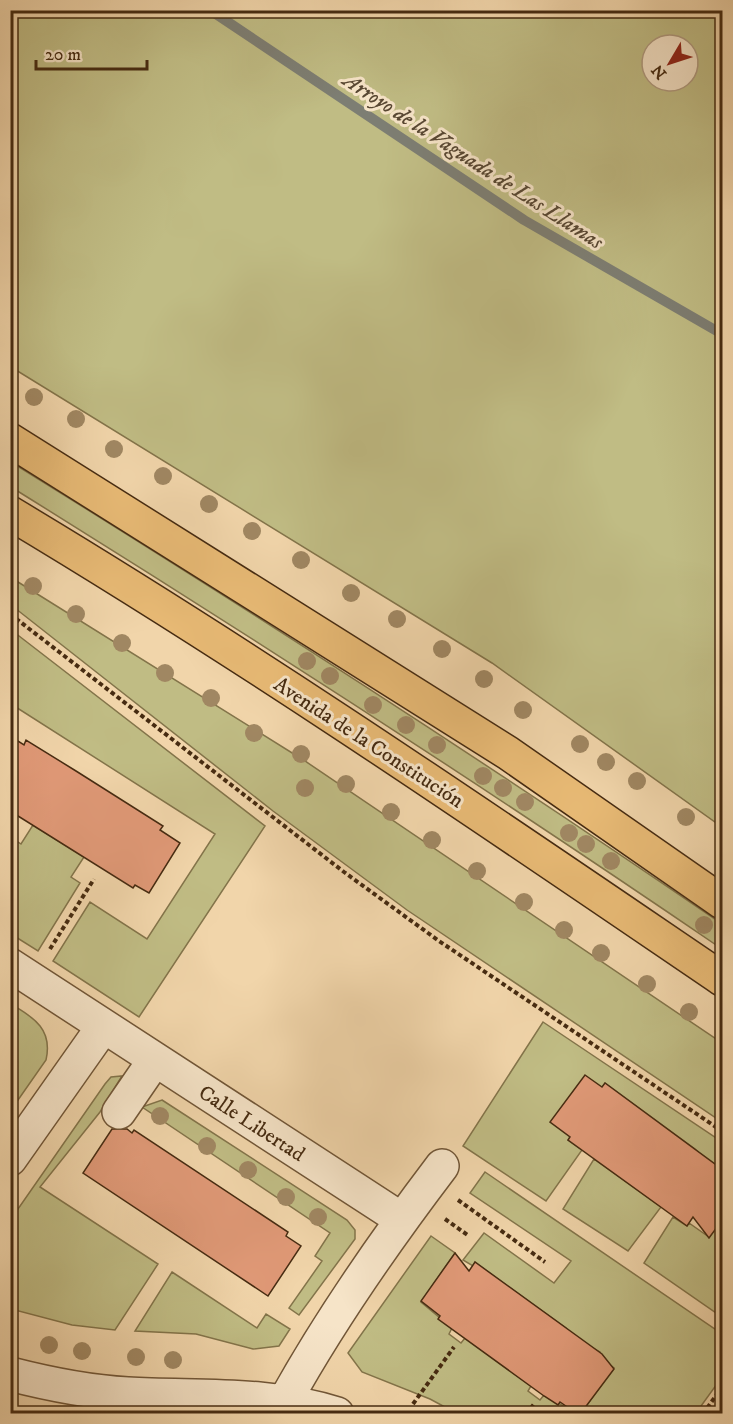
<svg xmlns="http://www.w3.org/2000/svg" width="733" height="1424" font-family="'IM FELL DW Pica',serif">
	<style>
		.green { fill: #c0bc84; stroke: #83744a; stroke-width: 1.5; fill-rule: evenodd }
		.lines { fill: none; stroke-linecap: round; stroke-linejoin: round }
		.stream { stroke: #7d7e73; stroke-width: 10 }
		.building { fill: #e09977; stroke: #462b11; stroke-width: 1.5 }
		.minor-casing { stroke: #715637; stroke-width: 36 }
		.major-casing { stroke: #462b11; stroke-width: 36 }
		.path { stroke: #462b11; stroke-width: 4; stroke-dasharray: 4.5 3; stroke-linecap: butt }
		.minor { stroke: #f6e4c8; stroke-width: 33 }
		.major { stroke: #e8ba75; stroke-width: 33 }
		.tree { fill: #a08762 }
		.labels { text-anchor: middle; stroke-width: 6; stroke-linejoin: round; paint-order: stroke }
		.street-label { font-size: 21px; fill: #462b11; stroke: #f6e4c8 }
		.water-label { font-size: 22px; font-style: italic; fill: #584732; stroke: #f6e4c8 }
	</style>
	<rect width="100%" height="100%" fill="#f1d5aa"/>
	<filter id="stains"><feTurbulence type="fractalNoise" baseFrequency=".00333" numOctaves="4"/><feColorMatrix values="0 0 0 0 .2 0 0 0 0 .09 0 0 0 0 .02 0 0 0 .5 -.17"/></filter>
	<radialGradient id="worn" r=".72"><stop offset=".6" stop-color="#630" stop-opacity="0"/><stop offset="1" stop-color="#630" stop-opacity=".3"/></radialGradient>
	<!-- green -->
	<path class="green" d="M 10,11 L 722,11 L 722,827 L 492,663 L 11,367 ZM 652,45 L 688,45 L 688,81 L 652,81 Z
		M 11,462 C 251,611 489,764 722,924 L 722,949 C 489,790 251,636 11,487 Z
		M 10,577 L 305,761 L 722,1043 L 722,1122 L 407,910 L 273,811 L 11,605 Z
		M 10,629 L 265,826 L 139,1017 L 53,961 L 90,902 L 147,939 L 215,834 L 11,704 Z
		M 33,825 L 84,857 L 71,877 L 80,883 L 38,951 L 11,934 L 10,840 L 12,838 L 21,844 Z
		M 11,1004 C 34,1018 53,1029 46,1060 L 11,1110 Z
		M 543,1022 L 722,1142 L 722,1169 L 717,1165 L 714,1169 L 695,1149 L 605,1083 L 568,1140 L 582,1150 L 546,1201 L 463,1146 Z
		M 122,1076 L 100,1112 L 40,1187 L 158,1264 L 115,1330 L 72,1325 L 11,1309 L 11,1219 L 105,1084 L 111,1077 Z
		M 162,1100 L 347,1220 L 355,1230 L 355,1239 L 299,1315 L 289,1308 L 322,1261 L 315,1256 L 330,1233 L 142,1107 Z
		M 594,1159 L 661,1207 L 628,1251 L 563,1209 Z
		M 485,1172 L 722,1334 L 722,1377 L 696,1413 L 581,1413 L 614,1368 L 598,1356 L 600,1352 L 564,1332 L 566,1328 L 487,1271 L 475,1262 L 473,1266 L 463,1260 L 484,1233 L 554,1283 L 571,1261 L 470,1193 Z
		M 673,1217 L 687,1226 L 689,1223 L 709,1237 L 722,1219 L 722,1317 L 644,1263 Z
		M 431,1236 L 455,1253 L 421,1302 L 452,1328 L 449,1334 L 461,1343 L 465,1338 L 531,1386 L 528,1391 L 540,1400 L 544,1395 L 576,1413 L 456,1413 L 430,1399 L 362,1372 L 348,1353 Z
		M 172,1272 L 257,1328 L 266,1314 L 290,1329 L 279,1346 L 253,1349 L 196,1334 L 135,1331 Z"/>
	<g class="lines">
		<!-- stream -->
		<path class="stream" d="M 210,10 L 524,220 L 722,334"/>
	</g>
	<!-- building -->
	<path class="building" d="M 10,736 L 24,745 L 26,740 L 76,771 L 163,826 L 160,830 L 180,843 L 149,893 L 135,885 L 133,888 L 10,811 Z
		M 585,1075 L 602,1087 L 605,1083 L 723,1170 L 723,1219 L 709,1238 L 693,1217 L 687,1226 L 568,1140 L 570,1137 L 550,1122 Z
		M 112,1129 L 127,1129 L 132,1133 L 134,1130 L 288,1232 L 286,1236 L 301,1246 L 268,1296 L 83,1173 Z
		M 455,1253 L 469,1271 L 475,1262 L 602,1354 L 614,1369 L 581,1413 L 576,1413 L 560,1402 L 558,1405 L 544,1396 L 438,1319 L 440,1316 L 421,1301 Z"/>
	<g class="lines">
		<defs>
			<path id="minor" d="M 10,965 L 401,1219
				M 119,1112 L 154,1061
				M 10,1159 L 103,1027
				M 10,1374 C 49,1384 89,1392 128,1394 C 199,1398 269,1392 337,1414
				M 285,1401 C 331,1318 385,1241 442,1166"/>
			<path id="major" d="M 10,440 L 508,753 L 722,902
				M 10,513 C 254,659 488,820 722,979"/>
		</defs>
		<!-- minor casing -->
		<use href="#minor" class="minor-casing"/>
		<!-- major casing -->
		<use href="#major" class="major-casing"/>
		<!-- path -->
		<path class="path" d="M 10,614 L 344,872 L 439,941 L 722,1131
			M 50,949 L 94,879
			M 458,1200 L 545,1262
			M 445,1219 L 469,1236
			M 413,1404 L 454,1347
			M 526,1414 L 534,1404
			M 703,1414 L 722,1387"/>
		<!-- minor -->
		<use href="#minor" class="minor"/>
		<!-- major -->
		<use href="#major" class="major"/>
	</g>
	<!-- trees -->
	<g class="tree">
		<circle cx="34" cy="397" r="9"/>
		<circle cx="76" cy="419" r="9"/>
		<circle cx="114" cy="449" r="9"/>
		<circle cx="163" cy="476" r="9"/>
		<circle cx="209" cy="504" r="9"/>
		<circle cx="252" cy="531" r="9"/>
		<circle cx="301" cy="560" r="9"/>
		<circle cx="33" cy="586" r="9"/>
		<circle cx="351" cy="593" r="9"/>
		<circle cx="76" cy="614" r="9"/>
		<circle cx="397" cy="619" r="9"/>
		<circle cx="122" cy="643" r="9"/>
		<circle cx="442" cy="649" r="9"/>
		<circle cx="307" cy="661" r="9"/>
		<circle cx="165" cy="673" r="9"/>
		<circle cx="330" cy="676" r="9"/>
		<circle cx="484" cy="679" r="9"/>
		<circle cx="211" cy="698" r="9"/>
		<circle cx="373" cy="705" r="9"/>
		<circle cx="523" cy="710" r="9"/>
		<circle cx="406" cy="725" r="9"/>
		<circle cx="254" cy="733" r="9"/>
		<circle cx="580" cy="744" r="9"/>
		<circle cx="437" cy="745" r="9"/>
		<circle cx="301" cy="754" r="9"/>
		<circle cx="606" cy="762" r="9"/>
		<circle cx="483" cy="776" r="9"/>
		<circle cx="637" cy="781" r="9"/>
		<circle cx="346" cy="784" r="9"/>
		<circle cx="305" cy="788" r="9"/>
		<circle cx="503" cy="788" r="9"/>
		<circle cx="525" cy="802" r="9"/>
		<circle cx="391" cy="812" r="9"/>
		<circle cx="686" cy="817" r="9"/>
		<circle cx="569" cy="833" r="9"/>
		<circle cx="432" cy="840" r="9"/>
		<circle cx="586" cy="844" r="9"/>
		<circle cx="611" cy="861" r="9"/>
		<circle cx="477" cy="871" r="9"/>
		<circle cx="524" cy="902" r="9"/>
		<circle cx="704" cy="925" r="9"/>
		<circle cx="564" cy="930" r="9"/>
		<circle cx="601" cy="953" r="9"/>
		<circle cx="647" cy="984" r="9"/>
		<circle cx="689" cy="1012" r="9"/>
		<circle cx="160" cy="1116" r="9"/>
		<circle cx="207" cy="1146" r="9"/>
		<circle cx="248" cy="1170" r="9"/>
		<circle cx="286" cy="1197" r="9"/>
		<circle cx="318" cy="1217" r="9"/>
		<circle cx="49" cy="1345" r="9"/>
		<circle cx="82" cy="1351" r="9"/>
		<circle cx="136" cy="1357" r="9"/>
		<circle cx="173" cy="1360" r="9"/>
	</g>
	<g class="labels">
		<!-- street labels -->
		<g class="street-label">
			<text transform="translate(369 742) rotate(33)" y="7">Avenida de la Constitución</text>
			<text transform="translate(252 1123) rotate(33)" y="7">Calle Libertad</text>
		</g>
		<!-- water labels -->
		<g class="water-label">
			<text transform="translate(474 160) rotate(33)" y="8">Arroyo de la Vaguada de Las Llamas</text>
		</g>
	</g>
	<!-- margin -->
	<rect width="733" height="1424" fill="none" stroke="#f1d5aa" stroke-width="36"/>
	<rect x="12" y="12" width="709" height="1400" fill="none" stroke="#462b11" stroke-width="3"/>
	<rect x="18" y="18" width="697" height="1388" fill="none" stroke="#462b11" stroke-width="1.5"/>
	<!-- north arrow -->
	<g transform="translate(670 63) rotate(231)"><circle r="28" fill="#f6e4c8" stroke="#b09a7f" stroke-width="1.5"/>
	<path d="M0-4.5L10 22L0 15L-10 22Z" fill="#8f2418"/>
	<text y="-9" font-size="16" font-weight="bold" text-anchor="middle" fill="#462b11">N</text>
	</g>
	<!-- scale -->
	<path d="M36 60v9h111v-9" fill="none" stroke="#462b11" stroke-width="3"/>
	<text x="45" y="60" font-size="18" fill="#462b11" stroke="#f6e4c8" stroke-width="4.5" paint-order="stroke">20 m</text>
	<rect width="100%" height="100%" filter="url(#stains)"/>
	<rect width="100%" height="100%" fill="url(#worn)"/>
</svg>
